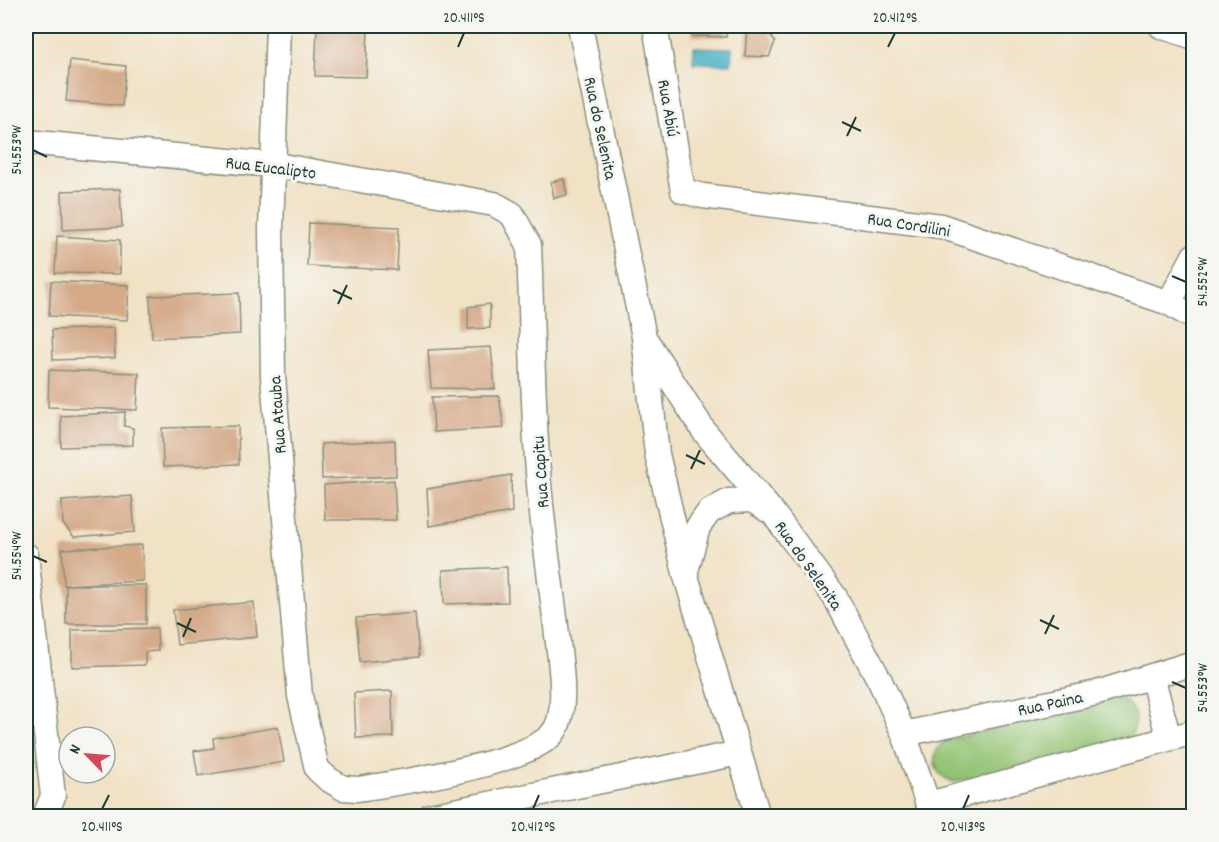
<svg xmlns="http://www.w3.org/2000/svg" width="1219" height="842" font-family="Dekko,sans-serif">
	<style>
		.green { fill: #92c272; stroke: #588053; stroke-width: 1.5 }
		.water { fill: #45aec4; stroke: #32767c; stroke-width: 1.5 }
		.building { fill: #d5aa89 }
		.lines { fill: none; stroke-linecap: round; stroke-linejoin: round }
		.minor-casing { stroke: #88907d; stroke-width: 27 }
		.minor { stroke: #fff; stroke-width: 24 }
		.ticks { fill: none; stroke: #1f3d34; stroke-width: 2 }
		.labels { text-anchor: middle; stroke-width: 6; stroke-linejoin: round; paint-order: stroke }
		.street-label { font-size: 18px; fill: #1f3d34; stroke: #f6f6f2 }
		.neatline { fill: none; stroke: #1f3d34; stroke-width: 2 }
		.ticks-label { font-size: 15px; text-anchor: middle; fill: #1f3d34 }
	</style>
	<rect width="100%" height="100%" fill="#f6f6f2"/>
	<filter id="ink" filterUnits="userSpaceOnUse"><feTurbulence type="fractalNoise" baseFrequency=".0167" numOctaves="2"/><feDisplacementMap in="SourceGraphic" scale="12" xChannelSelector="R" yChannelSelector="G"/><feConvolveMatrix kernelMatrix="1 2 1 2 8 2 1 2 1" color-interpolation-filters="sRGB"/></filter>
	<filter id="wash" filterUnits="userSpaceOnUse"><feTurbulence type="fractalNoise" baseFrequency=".008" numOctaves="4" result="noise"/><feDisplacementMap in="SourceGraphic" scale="24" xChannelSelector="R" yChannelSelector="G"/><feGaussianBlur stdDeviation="1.35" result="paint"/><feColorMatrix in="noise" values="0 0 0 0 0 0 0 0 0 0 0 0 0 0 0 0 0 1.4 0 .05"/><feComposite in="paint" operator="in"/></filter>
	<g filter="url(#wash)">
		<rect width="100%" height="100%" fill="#f1e2c6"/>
		<!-- green -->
		<path class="green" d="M 1113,699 L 1126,701 C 1139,717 1138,721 1129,740 L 1120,743 L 954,782 C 933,775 928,757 944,741 Z"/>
		<!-- water -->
		<path class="water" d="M 694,47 L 732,48 L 731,64 L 693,63 Z"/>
		<g id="blocks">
			<!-- building -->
			<path class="building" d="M 196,26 L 228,26 L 227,29 L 196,27 Z
				M 693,26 L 727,26 L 726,37 L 692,36 Z
				M 747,26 L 770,26 L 770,34 L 775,42 L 769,57 L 745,56 Z
				M 317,28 L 368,29 L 366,77 L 315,76 Z
				M 70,60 L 126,66 L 122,106 L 66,101 Z
				M 564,179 L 567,195 L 554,198 L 551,182 Z
				M 120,189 L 122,227 L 63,230 L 62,191 Z
				M 309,223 L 399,227 L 397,270 L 307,266 Z
				M 57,236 L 120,240 L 120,274 L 55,273 Z
				M 51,281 L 129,285 L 127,320 L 49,316 Z
				M 239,293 L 240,334 L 152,338 L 150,296 Z
				M 490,304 L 490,328 L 468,329 L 468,307 Z
				M 114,328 L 115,358 L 53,360 L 52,330 Z
				M 491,347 L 495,389 L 431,388 L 428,350 Z
				M 49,370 L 139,373 L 137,410 L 48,407 Z
				M 499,396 L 504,428 L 434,432 L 432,397 Z
				M 125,412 L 124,426 L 133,428 L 133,445 L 61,447 L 61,416 Z
				M 238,426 L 239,464 L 163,467 L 162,428 Z
				M 395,440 L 396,476 L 322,479 L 321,444 Z
				M 511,475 L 512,512 L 429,526 L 427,489 Z
				M 394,480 L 396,520 L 325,520 L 324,485 Z
				M 132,496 L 135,532 L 74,537 L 63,524 L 62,501 Z
				M 142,545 L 143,581 L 64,585 L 62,549 Z
				M 507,567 L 508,602 L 444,604 L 443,570 Z
				M 66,585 L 146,585 L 146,624 L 66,624 Z
				M 254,602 L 257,637 L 177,645 L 173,610 Z
				M 415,613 L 419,657 L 360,662 L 356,618 Z
				M 157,628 L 158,651 L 145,652 L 145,665 L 72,667 L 72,630 Z
				M 392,691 L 393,737 L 356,738 L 354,693 Z
				M 278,727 L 284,762 L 198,776 L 194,751 L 214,748 L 213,738 Z"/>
		</g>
	</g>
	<g filter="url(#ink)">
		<use href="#blocks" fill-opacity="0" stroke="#88907d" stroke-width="1.5"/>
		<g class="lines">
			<defs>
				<path id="minor" d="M 580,26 L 644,337 L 657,454 L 685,573 L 758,816
					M 655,26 L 683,191 L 703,196 L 941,226 L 1169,303 L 1194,318
					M 1161,26 L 1194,37
					M 26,142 L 273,165 L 282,166 L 494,204 L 512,214 L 529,245 C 532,320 532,397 538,472 C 542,527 551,581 557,635 C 560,660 569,713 553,733 C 529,763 399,783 358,789 L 343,788 L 328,779 L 317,769 L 300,696 L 273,377 L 271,229 L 278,26
					M 1169,303 L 1194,256
					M 647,342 L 704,431 L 773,513 L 835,597 L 880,681 L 904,734 L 932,816
					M 26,555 L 53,796 L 45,816
					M 686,571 L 698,527 L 709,512 L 729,501 L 752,500 L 769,511
					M 1152,676 L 1169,739
					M 904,734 L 1097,693 L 1194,663
					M 929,804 L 1194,732
					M 430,816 L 739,753"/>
			</defs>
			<!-- minor casing -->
			<use href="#minor" class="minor-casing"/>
			<!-- minor -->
			<use href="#minor" class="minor"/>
		</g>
	</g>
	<!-- ticks -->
	<path class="ticks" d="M 458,47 L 464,33M 888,47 L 895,33M 842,122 L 861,131M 847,136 L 856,117M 33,150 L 47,157M 1172,276 L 1186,282M 333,290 L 352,299M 338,304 L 347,285M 686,455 L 705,464M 691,469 L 700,450M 33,556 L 47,562M 1040,620 L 1059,629M 177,623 L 196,632M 1045,634 L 1054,615M 183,637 L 191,618M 1172,682 L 1186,688M 102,809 L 109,795M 533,809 L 539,795M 963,809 L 969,795"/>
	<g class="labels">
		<!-- street labels -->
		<g class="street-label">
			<text transform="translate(669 108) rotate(80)" y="6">Rua Abiú</text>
			<text transform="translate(601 128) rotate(78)" y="6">Rua do Selenita</text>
			<text transform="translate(271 167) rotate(7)" y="6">Rua Eucalipto</text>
			<text transform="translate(909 224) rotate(9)" y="6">Rua Cordilini</text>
			<text transform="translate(277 415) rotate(-94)" y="6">Rua Atauba</text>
			<text transform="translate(540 472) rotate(-94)" y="6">Rua Capitu</text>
			<text transform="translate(809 565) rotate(55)" y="6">Rua do Selenita</text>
			<text transform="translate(1050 703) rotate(-12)" y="6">Rua Paina</text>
		</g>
	</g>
	<!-- margin -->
	<rect width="1219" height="842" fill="none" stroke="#f6f6f2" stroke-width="66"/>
	<!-- north arrow -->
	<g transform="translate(87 755) rotate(295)"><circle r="28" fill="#f6f6f2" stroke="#a0aca6" stroke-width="1.5"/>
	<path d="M0-4.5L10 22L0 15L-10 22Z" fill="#d1495b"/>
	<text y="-9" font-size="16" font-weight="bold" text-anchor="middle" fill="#1f3d34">N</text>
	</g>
	<rect x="33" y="33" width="1153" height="776" class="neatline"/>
	<g class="ticks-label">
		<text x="464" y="22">20.411°S</text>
		<text x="895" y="22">20.412°S</text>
		<text transform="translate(16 150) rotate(-90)" y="5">54.553°W</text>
		<text transform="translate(1202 282) rotate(-90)" y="5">54.552°W</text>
		<text transform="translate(16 556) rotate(-90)" y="5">54.554°W</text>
		<text transform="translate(1202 688) rotate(-90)" y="5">54.553°W</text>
		<text x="102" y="831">20.411°S</text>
		<text x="533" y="831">20.412°S</text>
		<text x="963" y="831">20.413°S</text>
	</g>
</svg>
